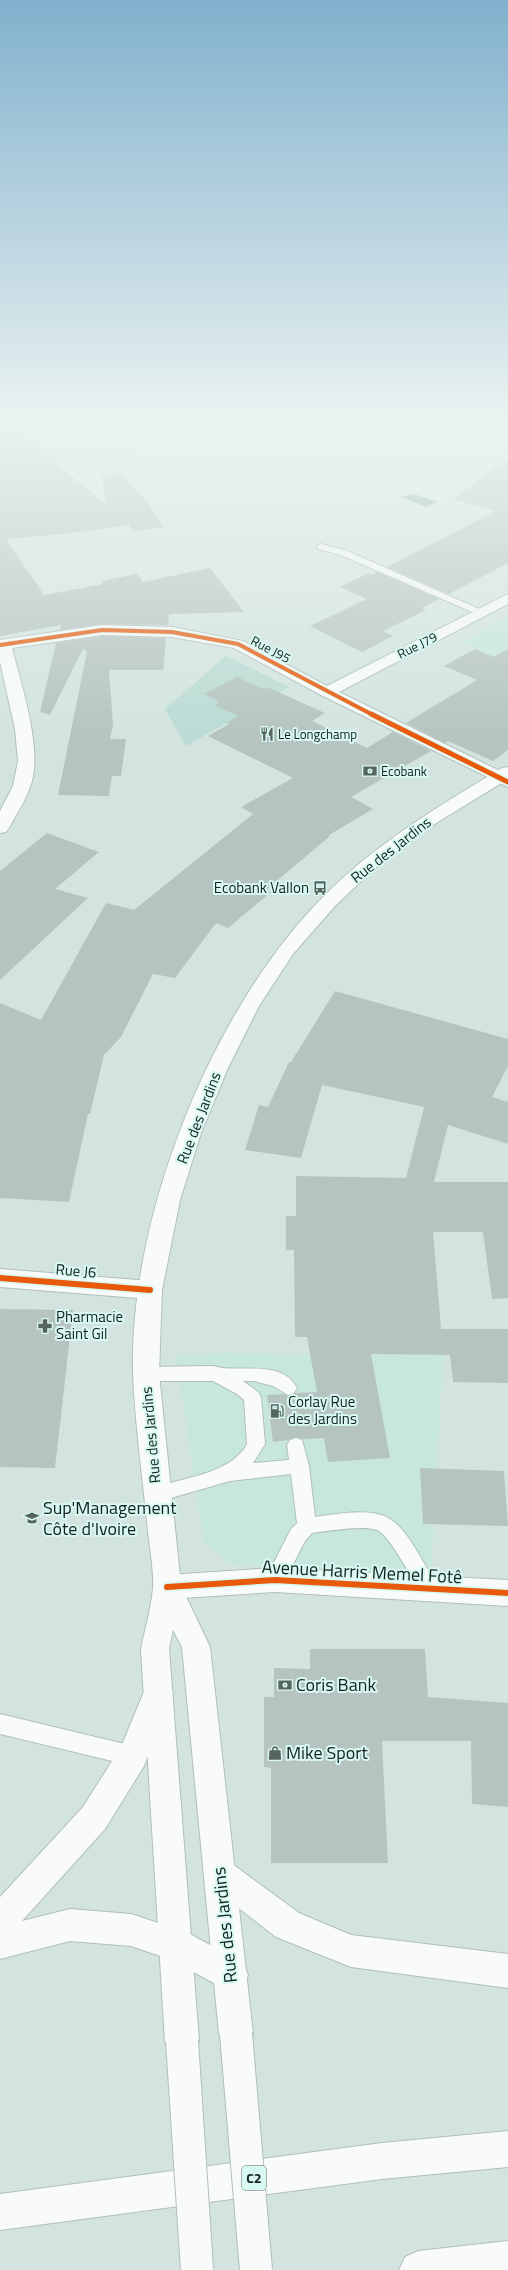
<svg xmlns="http://www.w3.org/2000/svg" width="508" height="2270" font-family="'Titillium Web',sans-serif">
	<style>
		.built { fill: #c7e6de }
		.green { fill: #badbd3 }
		.water { fill: #88ada4 }
		.building { fill: #b5c4c0 }
		.lines { fill: none; stroke-linecap: round; stroke-linejoin: round }
		.service-casing { stroke: #b1bfbc; stroke-width: 2 }
		.minor-casing { stroke: #b1bfbc; stroke-width: 2 }
		.secondary-casing { stroke: #b1bfbc; stroke-width: 2 }
		.motorway-casing { stroke: #b1bfbc; stroke-width: 2 }
		.service { fill: #f8fbfa; fill-rule: evenodd }
		.minor { fill: #f8fbfa; fill-rule: evenodd }
		.secondary { fill: #f8fbfa; fill-rule: evenodd }
		.motorway { fill: #f8fbfa; fill-rule: evenodd }
		.secondary-bridge-casing { stroke: #b1bfbc; stroke-width: 34; stroke-linecap: butt }
		.secondary-bridge { stroke: #f8fbfa; stroke-width: 32 }
		.cycleway-far2-casing { stroke: #d8f9f1; stroke-width: 5.5 }
		.cycleway-far1-casing { stroke: #d8f9f1; stroke-width: 7 }
		.cycleway-casing { stroke: #d8f9f1; stroke-width: 9 }
		.cycleway-far2 { stroke: #e8590c; stroke-width: 4 }
		.cycleway-far1 { stroke: #e8590c; stroke-width: 5 }
		.cycleway { stroke: #e8590c; stroke-width: 6 }
		.labels { text-anchor: middle; stroke-width: 4; stroke-linejoin: round; paint-order: stroke }
		.far-street-label { font-size: 13px; fill: #14211e; stroke: #d8f9f1 }
		.far-poi-label { font-size: 13px; fill: #14211e; stroke: #d8f9f1; text-anchor: start }
		.shield { fill: #d8f9f1; stroke: #4f625d; stroke-width: 1 }
		.shield-label { font-size: 14px; font-weight: bold; fill: #14211e }
		.street-label { font-size: 15px; fill: #14211e; stroke: #d8f9f1 }
		.poi-label { font-size: 15px; fill: #14211e; stroke: #d8f9f1; text-anchor: start }
		.near-poi-label { font-size: 18px; fill: #14211e; stroke: #d8f9f1; text-anchor: start }
		.near-street-label { font-size: 18px; fill: #14211e; stroke: #d8f9f1 }
	</style>
	<rect width="100%" height="100%" fill="#d3e4e0"/>
	<!-- built -->
	<path class="built" d="M 508,616 L 508,663 L 461,642 L 504,619 Z
		M 222,1353 L 443,1355 L 431,1578 L 319,1573 L 230,1563 L 204,1542 L 176,1355 Z"/>
	<!-- green -->
	<path class="green" d="M 0,422 L 90,422 L 149,466 L 119,459 L 97,458 L 0,463 Z
		M 226,656 L 289,687 L 186,746 L 165,709 Z"/>
	<!-- water -->
	<path class="water" d="M 148,424 L 158,426 L 157,429 L 127,435 L 121,429 Z
		M 414,494 L 437,502 L 426,507 L 401,497 Z"/>
	<!-- building -->
	<path class="building" d="M 0,422 L 4,422 L 106,504 L 102,475 L 120,473 L 148,502 L 163,527 L 133,532 L 129,525 L 72,533 L 6,539 L 44,595 L 104,584 L 101,581 L 137,574 L 143,582 L 210,568 L 244,612 L 169,614 L 168,625 L 102,624 L 60,630 L 61,625 L 0,636 Z
		M 508,459 L 508,563 L 449,594 L 387,567 L 496,511 L 453,499 Z
		M 377,572 L 439,599 L 422,608 L 426,610 L 383,631 L 393,636 L 362,652 L 310,626 L 367,599 L 340,587 L 369,573 L 372,575 Z
		M 102,636 L 166,638 L 163,670 L 109,670 L 113,725 L 110,739 L 126,739 L 121,776 L 112,776 L 109,796 L 58,795 L 87,651 L 83,649 L 50,715 L 40,712 L 56,643 Z
		M 475,649 L 494,657 L 508,649 L 508,750 L 493,761 L 448,741 L 445,743 L 406,723 L 477,680 L 444,666 Z
		M 237,677 L 264,689 L 267,687 L 325,713 L 312,721 L 367,748 L 393,732 L 431,751 L 351,797 L 373,809 L 329,835 L 330,836 L 266,890 L 271,892 L 228,928 L 216,923 L 175,978 L 153,974 L 121,1037 L 104,1055 L 90,1114 L 88,1114 L 69,1202 L 0,1198 L 0,1003 L 41,1020 L 106,903 L 134,910 L 253,814 L 241,807 L 293,778 L 208,736 L 229,724 L 226,723 L 238,716 L 215,705 L 220,702 L 204,694 Z
		M 47,833 L 99,852 L 55,889 L 88,898 L 0,980 L 0,871 Z
		M 335,991 L 508,1039 L 508,1066 L 492,1097 L 508,1102 L 508,1144 L 448,1125 L 434,1182 L 508,1182 L 508,1298 L 492,1299 L 483,1232 L 433,1232 L 441,1329 L 508,1329 L 508,1383 L 453,1382 L 450,1355 L 371,1354 L 390,1458 L 328,1462 L 324,1438 L 303,1439 L 296,1437 L 288,1440 L 273,1442 L 267,1395 L 284,1394 L 288,1396 L 295,1393 L 317,1392 L 307,1337 L 295,1337 L 294,1250 L 286,1250 L 286,1216 L 296,1216 L 296,1176 L 406,1178 L 424,1107 L 322,1085 L 301,1158 L 245,1150 L 259,1105 L 268,1107 L 289,1062 L 291,1062 Z
		M 0,1309 L 73,1310 L 55,1468 L 0,1467 Z
		M 420,1468 L 504,1471 L 508,1526 L 423,1524 Z
		M 310,1649 L 425,1649 L 428,1697 L 508,1703 L 508,1807 L 472,1804 L 471,1741 L 382,1741 L 388,1863 L 271,1863 L 271,1768 L 264,1767 L 264,1697 L 274,1697 L 274,1668 L 310,1669 Z"/>
	<g class="lines">
		<defs>
			<path id="service" d="M 321,544 L 347,551 L 486,612 L 485,614 L 477,614 L 341,555 L 318,549 L 318,545 Z
				M 213,1366 C 237,1374 281,1358 297,1388 L 294,1393 L 288,1395 L 273,1386 L 254,1381 L 243,1381 L 258,1392 L 261,1397 L 265,1444 L 253,1463 L 289,1460 L 287,1445 L 290,1440 L 296,1438 L 302,1440 L 309,1466 L 315,1517 C 337,1514 371,1507 390,1519 C 409,1531 424,1565 436,1584 L 439,1590 L 436,1596 L 429,1599 L 422,1596 C 414,1582 390,1535 377,1530 C 362,1525 328,1531 312,1533 L 305,1541 L 282,1586 L 275,1588 L 268,1586 L 265,1580 L 291,1529 L 297,1523 L 291,1474 L 230,1481 L 157,1502 L 151,1499 L 148,1494 L 151,1489 C 180,1478 232,1474 247,1444 L 244,1400 L 237,1394 L 213,1381 L 146,1381 L 140,1379 L 137,1374 L 140,1369 L 146,1367 Z
				M 0,1714 L 133,1746 L 140,1749 L 143,1756 L 140,1763 L 133,1766 L 0,1734 Z"/>
			<path id="minor" d="M 508,594 L 508,604 L 339,692 L 508,775 L 508,787 L 321,695 L 234,648 L 172,637 L 102,635 L 12,648 C 21,684 44,752 30,787 C 25,801 16,815 9,828 L 6,832 L 0,833 L 0,811 L 13,786 L 18,761 L 15,729 L 0,662 L 0,640 L 102,625 L 172,627 L 243,641 L 327,686 Z
				M 0,1269 L 150,1281 L 159,1284 L 162,1290 L 159,1296 L 150,1299 L 0,1287 Z
				M 275,1568 L 508,1580 L 508,1606 L 275,1592 L 167,1599 L 157,1596 L 153,1587 L 157,1578 L 167,1575 Z"/>
			<path id="secondary" d="M 508,767 L 508,779 L 433,825 L 375,868 L 336,905 L 293,954 L 259,1006 L 227,1070 L 201,1133 L 180,1200 L 162,1290 L 159,1374 L 181,1586 L 210,1647 L 253,2034 L 248,2046 L 236,2051 L 224,2046 L 219,2034 L 182,1647 L 173,1630 L 169,1649 L 199,2041 L 194,2053 L 182,2058 L 170,2053 L 165,2041 L 141,1649 C 145,1629 151,1609 153,1588 C 154,1571 150,1550 148,1532 C 143,1480 135,1426 133,1373 C 129,1216 212,1009 323,897 C 375,844 439,806 502,768 Z"/>
			<path id="motorway" d="M 158,1678 L 168,1682 L 173,1692 L 144,1766 L 105,1829 L 22,1921 L 70,1909 L 131,1914 L 188,1933 L 243,1963 L 248,1975 L 243,1987 L 231,1992 L 169,1959 L 131,1946 L 70,1941 L 0,1959 L 0,1897 L 83,1807 L 121,1747 L 148,1682 Z
				M 220,1858 L 231,1863 L 299,1913 L 351,1935 L 508,1954 L 508,1988 L 351,1967 L 276,1937 L 209,1885 L 204,1874 L 209,1863 Z
				M 508,2131 L 508,2167 L 382,2179 L 0,2230 L 0,2194 L 382,2143 Z
				M 508,2241 L 508,2270 L 399,2270 L 405,2257 L 418,2251 Z"/>
		</defs>
		<!-- service casing -->
		<use href="#service" class="service-casing"/>
		<!-- minor casing -->
		<use href="#minor" class="minor-casing"/>
		<!-- secondary casing -->
		<use href="#secondary" class="secondary-casing"/>
		<!-- motorway casing -->
		<use href="#motorway" class="motorway-casing"/>
		<!-- service -->
		<use href="#service" class="service"/>
		<!-- minor -->
		<use href="#minor" class="minor"/>
		<!-- secondary -->
		<use href="#secondary" class="secondary"/>
		<!-- motorway -->
		<use href="#motorway" class="motorway"/>
		<defs>
			<path id="secondary-bridge" d="M 236,2034 L 256,2270
				M 182,2041 L 197,2270"/>
		</defs>
		<!-- secondary-bridge casing -->
		<use href="#secondary-bridge" class="secondary-bridge-casing"/>
		<!-- secondary-bridge -->
		<use href="#secondary-bridge" class="secondary-bridge"/>
		<defs>
			<path id="cycleway-far2" d="M 0,645 L 102,630 L 172,632 L 238,644 L 373,715"/>
			<path id="cycleway-far1" d="M 371,714 L 508,782"/>
			<path id="cycleway" d="M 0,1278 L 150,1290
				M 167,1587 L 275,1580 L 508,1593"/>
		</defs>
		<!-- cycleway-far2 casing -->
		<use href="#cycleway-far2" class="cycleway-far2-casing"/>
		<!-- cycleway-far1 casing -->
		<use href="#cycleway-far1" class="cycleway-far1-casing"/>
		<!-- cycleway casing -->
		<use href="#cycleway" class="cycleway-casing"/>
		<!-- cycleway-far2 -->
		<use href="#cycleway-far2" class="cycleway-far2"/>
		<!-- cycleway-far1 -->
		<use href="#cycleway-far1" class="cycleway-far1"/>
		<!-- cycleway -->
		<use href="#cycleway" class="cycleway"/>
	</g>
	<!-- sky -->
	<linearGradient id="sky" x2="0" y2="1"><stop stop-color="#81b1cd"/><stop offset="0.57" stop-color="#ebf3f1"/><stop offset="1" stop-color="#ebf3f1" stop-opacity="0"/></linearGradient>
	<rect width="508" height="740" fill="url(#sky)"/>
	<!-- icons -->
	<defs>
		<symbol id="restaurant-bare" viewBox="-9 -9 18 18"><path d="M-5-6h1v4h1v-4h1v4h1v-4h1v5L-1.5 .5V6h-2V.5L-5-1ZM5-6V6H3V1.5H1.5Q1.5-4 5-6Z" fill="#576562" stroke="#d8f9f1" stroke-width="2.5" paint-order="stroke"/></symbol>
		<symbol id="bank-bare" viewBox="-9 -9 18 18"><path d="M-6-4H6V4H-6ZM0-2.3a2.3 2.3 0 1 0 0 4.6a2.3 2.3 0 1 0 0-4.6Z" fill="#576562" stroke="#d8f9f1" stroke-width="2.5" paint-order="stroke"/></symbol>
		<symbol id="bus-bare" viewBox="-9 -9 18 18"><path d="M-5-6H5V4H4V6H2V4H-2V6H-4V4H-5ZM-3.5-4V0h7V-4ZM-3.5 1.2v1.5H-2V1.2ZM2 1.2v1.5H3.5V1.2Z" fill="#576562" stroke="#d8f9f1" stroke-width="2.5" paint-order="stroke"/></symbol>
		<symbol id="pharmacy-bare" viewBox="-9 -9 18 18"><path d="M-2-6h4v4h4v4h-4v4h-4v-4h-4v-4h4Z" fill="#576562" stroke="#d8f9f1" stroke-width="2.5" paint-order="stroke"/></symbol>
		<symbol id="fuel-bare" viewBox="-9 -9 18 18"><path d="M-5.5-6h7V0h2V4h1.3V-2.5L3-4.5l.8-.8L6-3V5H2.5V1h-1V6h-7ZM-4.2-4.7v3.2H.2V-4.7Z" fill="#576562" stroke="#d8f9f1" stroke-width="2.5" paint-order="stroke"/></symbol>
		<symbol id="school-bare" viewBox="-9 -9 18 18"><path d="M0-5L7-2L0 1L-7-2ZM-4 1L0 2.5L4 1V4Q0 6-4 4Z" fill="#576562" stroke="#d8f9f1" stroke-width="2.5" paint-order="stroke"/></symbol>
		<symbol id="shop-bare" viewBox="-9 -9 18 18"><path d="M-5-2.5h2.3a2.7 3.5 0 0 1 5.4 0H5L5.5 6h-11ZM-1.5-2.5h3a1.5 2.3 0 0 0-3 0Z" fill="#576562" stroke="#d8f9f1" stroke-width="2.5" paint-order="stroke"/></symbol>
	</defs>
	<g fill-rule="evenodd">
		<use href="#restaurant-bare" x="257" y="724" width="20" height="20"/>
		<use href="#bank-bare" x="360" y="761" width="20" height="20"/>
		<use href="#bus-bare" x="310" y="878" width="20" height="20"/>
		<use href="#pharmacy-bare" x="35" y="1316" width="20" height="20"/>
		<use href="#fuel-bare" x="267" y="1401" width="20" height="20"/>
		<use href="#school-bare" x="22" y="1508" width="20" height="20"/>
		<use href="#bank-bare" x="275" y="1675" width="20" height="20"/>
		<use href="#shop-bare" x="265" y="1743" width="20" height="20"/>
	</g>
	<g class="labels">
		<!-- far-street labels -->
		<g class="far-street-label">
			<text transform="translate(417 645) rotate(-27)" y="5">Rue J79</text>
			<text transform="translate(271 649) rotate(28)" y="5">Rue J95</text>
		</g>
		<!-- far-poi labels -->
		<g class="far-poi-label">
			<text x="278" y="739">Le Longchamp</text>
			<text x="381" y="776">Ecobank</text>
		</g>
		<!-- shield labels -->
		<rect class="shield" x="242" y="2166" width="24" height="24" rx="3"/>
		<g class="shield-label">
			<text x="254" y="2183">C2</text>
		</g>
		<!-- street labels -->
		<g class="street-label">
			<text transform="translate(391 850) rotate(-38)" y="5">Rue des Jardins</text>
			<text transform="translate(199 1118) rotate(-69)" y="5">Rue des Jardins</text>
			<text transform="translate(76 1271) rotate(5)" y="5">Rue J6</text>
			<text transform="translate(151 1435) rotate(-95)" y="5">Rue des Jardins</text>
		</g>
		<!-- poi labels -->
		<g class="poi-label">
			<text x="309" y="893" text-anchor="end">Ecobank Vallon</text>
			<text x="56" y="1322">Pharmacie<tspan x="56" dy="17">Saint Gil</tspan></text>
			<text x="288" y="1407">Corlay Rue<tspan x="288" dy="17">des Jardins</tspan></text>
		</g>
		<!-- near-poi labels -->
		<g class="near-poi-label">
			<text x="43" y="1514">Sup'Management<tspan x="43" dy="21">Côte d'Ivoire</tspan></text>
			<text x="296" y="1691">Coris Bank</text>
			<text x="286" y="1759">Mike Sport</text>
		</g>
		<!-- near-street labels -->
		<g class="near-street-label">
			<text transform="translate(362 1572) rotate(3)" y="6">Avenue Harris Memel Fotê</text>
			<text transform="translate(225 1925) rotate(-96)" y="6">Rue des Jardins</text>
		</g>
	</g>
</svg>
